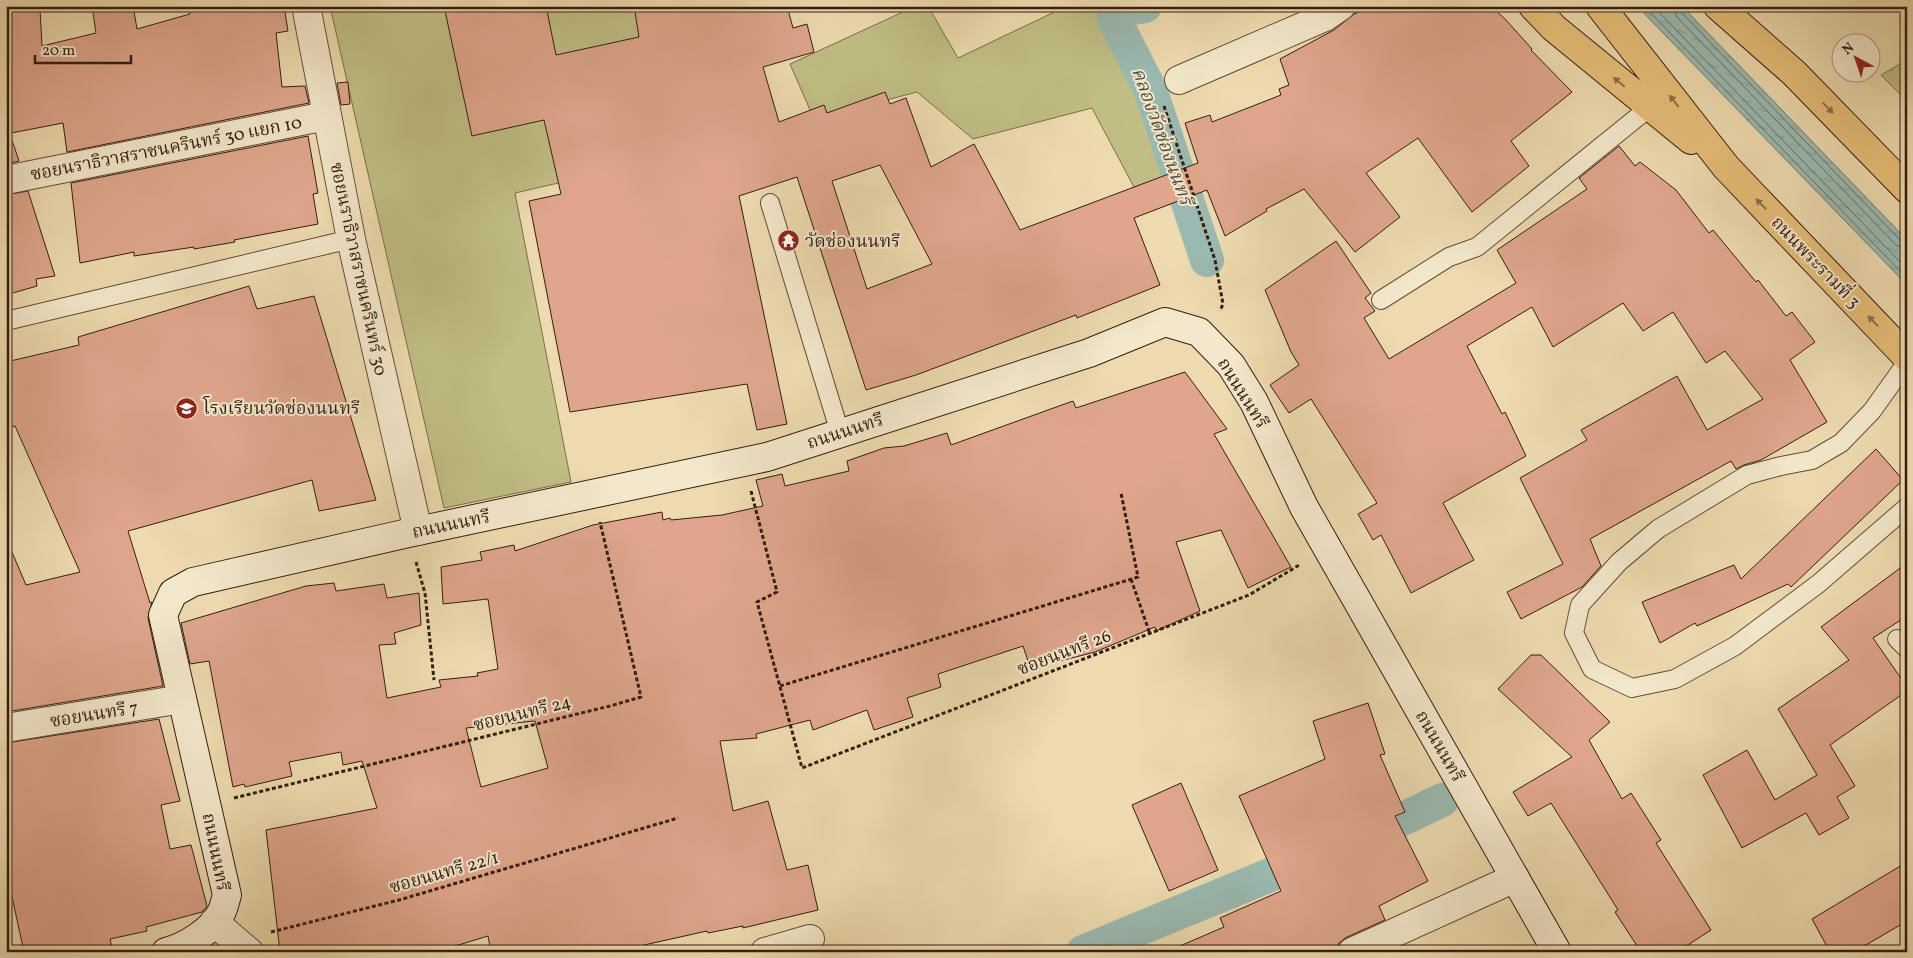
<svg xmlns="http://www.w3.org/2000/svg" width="1913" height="958" font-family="Vollkorn,'Noto Serif Thai',serif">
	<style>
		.forest { fill: url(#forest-firs); stroke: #7a6e4c }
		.garden { fill: #c0be85; stroke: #7a6e4c }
		.water { fill: url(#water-ripples); stroke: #727b72 }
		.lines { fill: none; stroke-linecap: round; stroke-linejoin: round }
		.shore { stroke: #686c62; stroke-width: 1 }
		.canal { stroke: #9abab1; stroke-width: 34 }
		.building { fill: #dfa68c; stroke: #351d13; fill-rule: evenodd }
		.lane-casing { stroke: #634c3a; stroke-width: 20 }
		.street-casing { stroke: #634c3a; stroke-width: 30 }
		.secondary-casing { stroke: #351d13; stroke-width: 30 }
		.primary-casing { stroke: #351d13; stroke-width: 30 }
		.path { stroke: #351d13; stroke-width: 3; stroke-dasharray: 4 2.5; stroke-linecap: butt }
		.lane { stroke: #f3e8cb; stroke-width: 18 }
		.street { stroke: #f3e8cb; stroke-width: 28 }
		.secondary { stroke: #f3e8cb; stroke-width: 28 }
		.primary { stroke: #e6be78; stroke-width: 28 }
		.oneway { fill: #8e6e46 }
		.labels { text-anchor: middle; stroke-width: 4; stroke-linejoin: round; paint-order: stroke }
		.street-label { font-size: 18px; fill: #351d13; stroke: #f3e8cb }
		.poi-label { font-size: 18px; fill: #351d13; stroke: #f3e8cb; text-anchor: start }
		.water-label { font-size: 19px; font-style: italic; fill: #534c42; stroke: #f3e8cb }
	</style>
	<defs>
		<pattern id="forest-firs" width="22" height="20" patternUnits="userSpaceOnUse" patternTransform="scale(1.25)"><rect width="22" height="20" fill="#c0be85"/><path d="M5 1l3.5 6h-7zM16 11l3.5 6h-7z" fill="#a6a372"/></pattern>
		<pattern id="water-ripples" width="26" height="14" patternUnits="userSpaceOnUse" patternTransform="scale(1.25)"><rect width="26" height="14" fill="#9abab1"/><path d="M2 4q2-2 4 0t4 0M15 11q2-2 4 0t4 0" fill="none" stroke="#859f97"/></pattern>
	</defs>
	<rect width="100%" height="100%" fill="#eddbaf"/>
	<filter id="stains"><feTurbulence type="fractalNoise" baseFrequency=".004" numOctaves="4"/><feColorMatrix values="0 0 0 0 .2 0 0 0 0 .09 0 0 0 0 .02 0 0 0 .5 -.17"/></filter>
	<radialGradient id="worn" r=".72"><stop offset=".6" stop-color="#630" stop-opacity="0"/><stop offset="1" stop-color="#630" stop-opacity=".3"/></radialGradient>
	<!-- forest -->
	<path class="forest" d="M 1907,60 L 1907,101 L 1881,75 Z"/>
	<!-- garden -->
	<path class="garden" d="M 330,6 L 704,6 L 701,150 L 515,193 L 571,482 L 444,508 Z
		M 916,6 L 928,6 L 958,58 L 1067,6 L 1097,6 L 1170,175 L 1135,189 L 1092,108 L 973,139 L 917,92 L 814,119 L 790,64 Z"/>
	<!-- water -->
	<path class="water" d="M 1637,6 L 1682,6 L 1907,240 L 1907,285 Z"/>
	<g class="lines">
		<!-- shore -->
		<path class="shore" d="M 1644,6 L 1907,278
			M 1653,6 L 1907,269
			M 1673,6 L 1676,16 L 1896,245 L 1907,249
			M 1679,6 L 1681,12 L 1901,241 L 1907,243"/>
		<!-- canal -->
		<path class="canal" d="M 1145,6 L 1122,10 L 1114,19 L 1150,89 L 1207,260
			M 1083,952 L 1382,829 L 1442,800"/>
	</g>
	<!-- building -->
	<path class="building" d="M 92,6 L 133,6 L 137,29 L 190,14 L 189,6 L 284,6 L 288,31 L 276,33 L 282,87 L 305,86 L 309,103 L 67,152 L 63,123 L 6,134 L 6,11 L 40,9 L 42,46 L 96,33 Z
		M 444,6 L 546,6 L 556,55 L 639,37 L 634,6 L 787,6 L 793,28 L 807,24 L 814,52 L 763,67 L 779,122 L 824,105 L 827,113 L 885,92 L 890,104 L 906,98 L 931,167 L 974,144 L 1020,230 L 1198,163 L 1185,123 L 1210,115 L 1212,122 L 1281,95 L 1279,89 L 1289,85 L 1280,59 L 1334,30 L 1354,14 L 1375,6 L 1491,6 L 1505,19 L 1532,49 L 1531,50 L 1572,92 L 1511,141 L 1529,166 L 1472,212 L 1418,138 L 1366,173 L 1400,217 L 1355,252 L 1304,189 L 1266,209 L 1267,211 L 1225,236 L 1207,190 L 1134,218 L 1160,285 L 1077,318 L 1076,315 L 916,375 L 866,390 L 797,177 L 739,196 L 787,424 L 757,430 L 747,384 L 570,412 L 529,201 L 561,194 L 544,120 L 472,136 ZM 880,165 L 932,264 L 867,289 L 832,181 Z
		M 348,82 L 350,104 L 341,105 L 337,83 Z
		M 308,136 L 318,193 L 313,194 L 318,224 L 234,240 L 235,242 L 194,249 L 194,247 L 134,256 L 134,252 L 80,263 L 71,183 Z
		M 12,140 L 19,161 L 6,164 L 6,141 Z
		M 1619,146 L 1635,166 L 1640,162 L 1676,190 L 1709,233 L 1713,230 L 1756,282 L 1758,280 L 1786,316 L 1792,312 L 1815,342 L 1790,360 L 1827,422 L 1761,460 L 1744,465 L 1736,469 L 1731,461 L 1590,539 L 1601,566 L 1582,587 L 1521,619 L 1507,592 L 1563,564 L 1520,478 L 1587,440 L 1581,430 L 1677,376 L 1707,430 L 1763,399 L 1725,351 L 1706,363 L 1673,312 L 1643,331 L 1623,303 L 1553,347 L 1532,307 L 1467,346 L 1502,414 L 1505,412 L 1526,456 L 1443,503 L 1474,560 L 1411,593 L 1381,535 L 1373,540 L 1358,514 L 1377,503 L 1311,399 L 1289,413 L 1270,385 L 1299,365 L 1291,352 L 1265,290 L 1336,241 L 1371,293 L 1365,298 L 1375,311 L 1364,318 L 1389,359 L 1516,283 L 1497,250 L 1587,189 L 1579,178 Z
		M 28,191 L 55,276 L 36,279 L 37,286 L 6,295 L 6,195 Z
		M 249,286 L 257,309 L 314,296 L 376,500 L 319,511 L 312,480 L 128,531 L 150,603 L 152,602 L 148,618 L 163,686 L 6,712 L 6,538 L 26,585 L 80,572 L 15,426 L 6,429 L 6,362 L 79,345 L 78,337 Z
		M 1185,372 L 1227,429 L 1214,434 L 1291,567 L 1248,588 L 1221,530 L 1176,542 L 1200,611 L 1156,631 L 1155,627 L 1095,652 L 1056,662 L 1055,657 L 1030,667 L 1023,646 L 938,674 L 941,687 L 907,698 L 913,717 L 874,730 L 867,710 L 813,730 L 810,720 L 756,734 L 757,738 L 720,741 L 733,811 L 768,801 L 787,870 L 808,865 L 818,910 L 743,928 L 743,926 L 708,933 L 707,931 L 644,945 L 646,952 L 491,952 L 488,936 L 436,952 L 280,952 L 266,830 L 377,808 L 362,761 L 343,765 L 341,752 L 289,762 L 292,776 L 245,787 L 244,784 L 233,787 L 209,661 L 190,664 L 181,623 L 306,586 L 334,583 L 336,591 L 384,584 L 387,598 L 419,593 L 421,625 L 394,633 L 396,644 L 379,645 L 387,698 L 441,687 L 439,680 L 478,676 L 477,673 L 498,669 L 488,599 L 443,604 L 441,567 L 482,560 L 480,552 L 514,545 L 515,551 L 593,525 L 662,512 L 663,520 L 670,518 L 671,520 L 722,515 L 763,506 L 756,480 L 782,474 L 785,486 L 849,471 L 847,461 L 884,448 L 904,446 L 947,433 L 951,445 L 1073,401 L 1076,408 ZM 535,721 L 548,768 L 481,787 L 466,728 Z
		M 1876,449 L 1903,480 L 1791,587 L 1788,584 L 1697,626 L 1695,623 L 1660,643 L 1642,602 L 1734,565 L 1741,579 Z
		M 1907,563 L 1907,616 L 1873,638 L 1907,687 L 1907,691 L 1830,745 L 1855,786 L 1837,797 L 1849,818 L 1819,835 L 1806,813 L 1742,848 L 1703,775 L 1747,750 L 1775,800 L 1817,775 L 1778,709 L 1849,660 L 1821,627 Z
		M 1531,655 L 1541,655 L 1610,722 L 1589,740 L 1622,799 L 1631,793 L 1661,840 L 1656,843 L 1711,930 L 1677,952 L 1641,952 L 1615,912 L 1618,910 L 1551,803 L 1528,816 L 1513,792 L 1572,757 L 1498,689 Z
		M 1368,703 L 1385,754 L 1380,755 L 1405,812 L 1395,816 L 1428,881 L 1379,906 L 1385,920 L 1345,938 L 1339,943 L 1337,952 L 1166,952 L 1224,927 L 1220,918 L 1281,891 L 1239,796 L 1325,759 L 1313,721 Z
		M 159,719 L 180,801 L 161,805 L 170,849 L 191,845 L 207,906 L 202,912 L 146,927 L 147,931 L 110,939 L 113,952 L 24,952 L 6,869 L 6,743 Z
		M 1181,783 L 1218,870 L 1169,891 L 1132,805 Z
		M 1907,862 L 1907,921 L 1854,952 L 1830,952 L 1812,919 Z"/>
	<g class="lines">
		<defs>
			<path id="lane" d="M 770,203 L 840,433
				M 1381,300 L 1449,257 L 1477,247 L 1650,107
				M 6,321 L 351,239
				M 1907,362 L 1872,411 L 1841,443 L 1812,460 L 1781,466 L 1747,475 L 1658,529 L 1619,562 L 1580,605 L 1574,633 L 1592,669 L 1632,688 L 1675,679 L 1735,646 L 1818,584 L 1907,507
				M 1897,639 L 1907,649"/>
			<path id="street" d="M 306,6 L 351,239 L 418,531
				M 1179,80 L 1325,17 L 1341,6
				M 6,180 L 326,116
				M 6,728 L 182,699
				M 214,922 L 249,952
				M 765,952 L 810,939
				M 1352,952 L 1515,878"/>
			<path id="secondary" d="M 166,952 C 185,947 212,931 221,913 C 224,908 225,901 227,895 L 163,615 L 173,593 L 193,582 L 408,533 L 767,457 L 1089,353 L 1165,322 L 1199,332 L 1231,365 L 1254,402 L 1304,507 L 1557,952"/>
			<path id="primary" d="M 1533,6 L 1554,28 L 1691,140
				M 1600,6 L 1726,167 L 1907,357
				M 1718,6 L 1794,73 L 1907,189"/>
		</defs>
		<!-- lane casing -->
		<use href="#lane" class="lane-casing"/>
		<!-- street casing -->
		<use href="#street" class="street-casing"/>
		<!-- secondary casing -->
		<use href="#secondary" class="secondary-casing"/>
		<!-- primary casing -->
		<use href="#primary" class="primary-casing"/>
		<!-- path -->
		<path class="path" d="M 1164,106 L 1215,260 L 1223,304 L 1220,311
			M 751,491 L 777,592 L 757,602 L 802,768 L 1249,595 L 1301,564
			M 416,562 L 425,593 L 434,680
			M 1131,579 L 1150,634
			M 780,686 L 1138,577 L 1121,493
			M 234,798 L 610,706 L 641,697 L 600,522
			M 271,932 L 399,900 L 678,818"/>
		<!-- lane -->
		<use href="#lane" class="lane"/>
		<!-- street -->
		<use href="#street" class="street"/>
		<!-- secondary -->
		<use href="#secondary" class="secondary"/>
		<!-- primary -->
		<use href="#primary" class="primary"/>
	</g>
	<!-- one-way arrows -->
	<defs><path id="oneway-solid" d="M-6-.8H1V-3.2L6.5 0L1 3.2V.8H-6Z" transform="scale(1.25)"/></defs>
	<g class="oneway">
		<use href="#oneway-solid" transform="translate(1619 82) rotate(-140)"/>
		<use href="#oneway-solid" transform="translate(1674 101) rotate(-128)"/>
		<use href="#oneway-solid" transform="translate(1828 108) rotate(46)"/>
		<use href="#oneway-solid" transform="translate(1761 204) rotate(-134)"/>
		<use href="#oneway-solid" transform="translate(1873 321) rotate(-134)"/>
	</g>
	<!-- icons -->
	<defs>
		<symbol id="temple-disc" viewBox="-11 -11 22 22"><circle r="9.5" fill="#8f2418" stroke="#f3e8cb"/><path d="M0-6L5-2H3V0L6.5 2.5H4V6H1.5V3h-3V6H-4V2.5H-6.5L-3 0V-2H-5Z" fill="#fff"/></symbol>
		<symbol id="school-disc" viewBox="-11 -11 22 22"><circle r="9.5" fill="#8f2418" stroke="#f3e8cb"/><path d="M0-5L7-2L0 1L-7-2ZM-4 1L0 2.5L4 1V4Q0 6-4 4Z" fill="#fff"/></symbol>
	</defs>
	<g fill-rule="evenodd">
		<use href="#temple-disc" x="776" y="228" width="25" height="25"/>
		<use href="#school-disc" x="174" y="396" width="25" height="25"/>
	</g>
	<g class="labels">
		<!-- street labels -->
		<g class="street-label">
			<text transform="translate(166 148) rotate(-11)" y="6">ซอยนราธิวาสราชนครินทร์ 30 แยก 10</text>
			<text transform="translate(1816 262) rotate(46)" y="6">ถนนพระรามที่ 3</text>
			<text transform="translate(359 269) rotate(78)" y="6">ซอยนราธิวาสราชนครินทร์ 30</text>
			<text transform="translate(1243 393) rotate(58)" y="6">ถนนนนทรี</text>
			<text transform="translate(845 431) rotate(-18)" y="6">ถนนนนทรี</text>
			<text transform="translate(451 524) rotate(-12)" y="6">ถนนนนทรี</text>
			<text transform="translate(1064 652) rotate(-21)" y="6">ซอยนนทรี 26</text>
			<text transform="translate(522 713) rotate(-14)" y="6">ซอยนนทรี 24</text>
			<text transform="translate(94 714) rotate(-9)" y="6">ซอยนนทรี 7</text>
			<text transform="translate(1440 746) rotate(60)" y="6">ถนนนนทรี</text>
			<text transform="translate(216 852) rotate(79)" y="6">ถนนนนทรี</text>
			<text transform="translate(444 872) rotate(-16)" y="6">ซอยนนทรี 22/1</text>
		</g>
		<!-- poi labels -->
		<g class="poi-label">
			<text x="805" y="247">วัดช่องนนทรี</text>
			<text x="203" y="414">โรงเรียนวัดช่องนนทรี</text>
		</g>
		<!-- water labels -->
		<g class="water-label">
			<text transform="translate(1163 136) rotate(70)" y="7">คลองวัดช่องนนทรี</text>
		</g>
	</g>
	<!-- margin -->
	<rect width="1913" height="958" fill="none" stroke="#eddbaf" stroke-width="25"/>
	<rect x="8" y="8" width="1898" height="943" fill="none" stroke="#351d13" stroke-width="2.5"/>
	<rect x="12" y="12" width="1888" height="933" fill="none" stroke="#351d13"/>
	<!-- north arrow -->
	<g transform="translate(1856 58) rotate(320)"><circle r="24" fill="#f3e8cb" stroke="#a79781"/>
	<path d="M0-4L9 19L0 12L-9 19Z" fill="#8f2418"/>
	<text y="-8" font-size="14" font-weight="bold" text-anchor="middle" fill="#351d13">N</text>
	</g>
	<!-- scale -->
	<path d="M35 55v8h96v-8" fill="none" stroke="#351d13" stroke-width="2.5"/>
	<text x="42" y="55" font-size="15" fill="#351d13" stroke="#f3e8cb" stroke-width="4" paint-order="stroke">20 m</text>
	<rect width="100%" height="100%" filter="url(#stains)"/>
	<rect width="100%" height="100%" fill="url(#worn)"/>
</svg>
